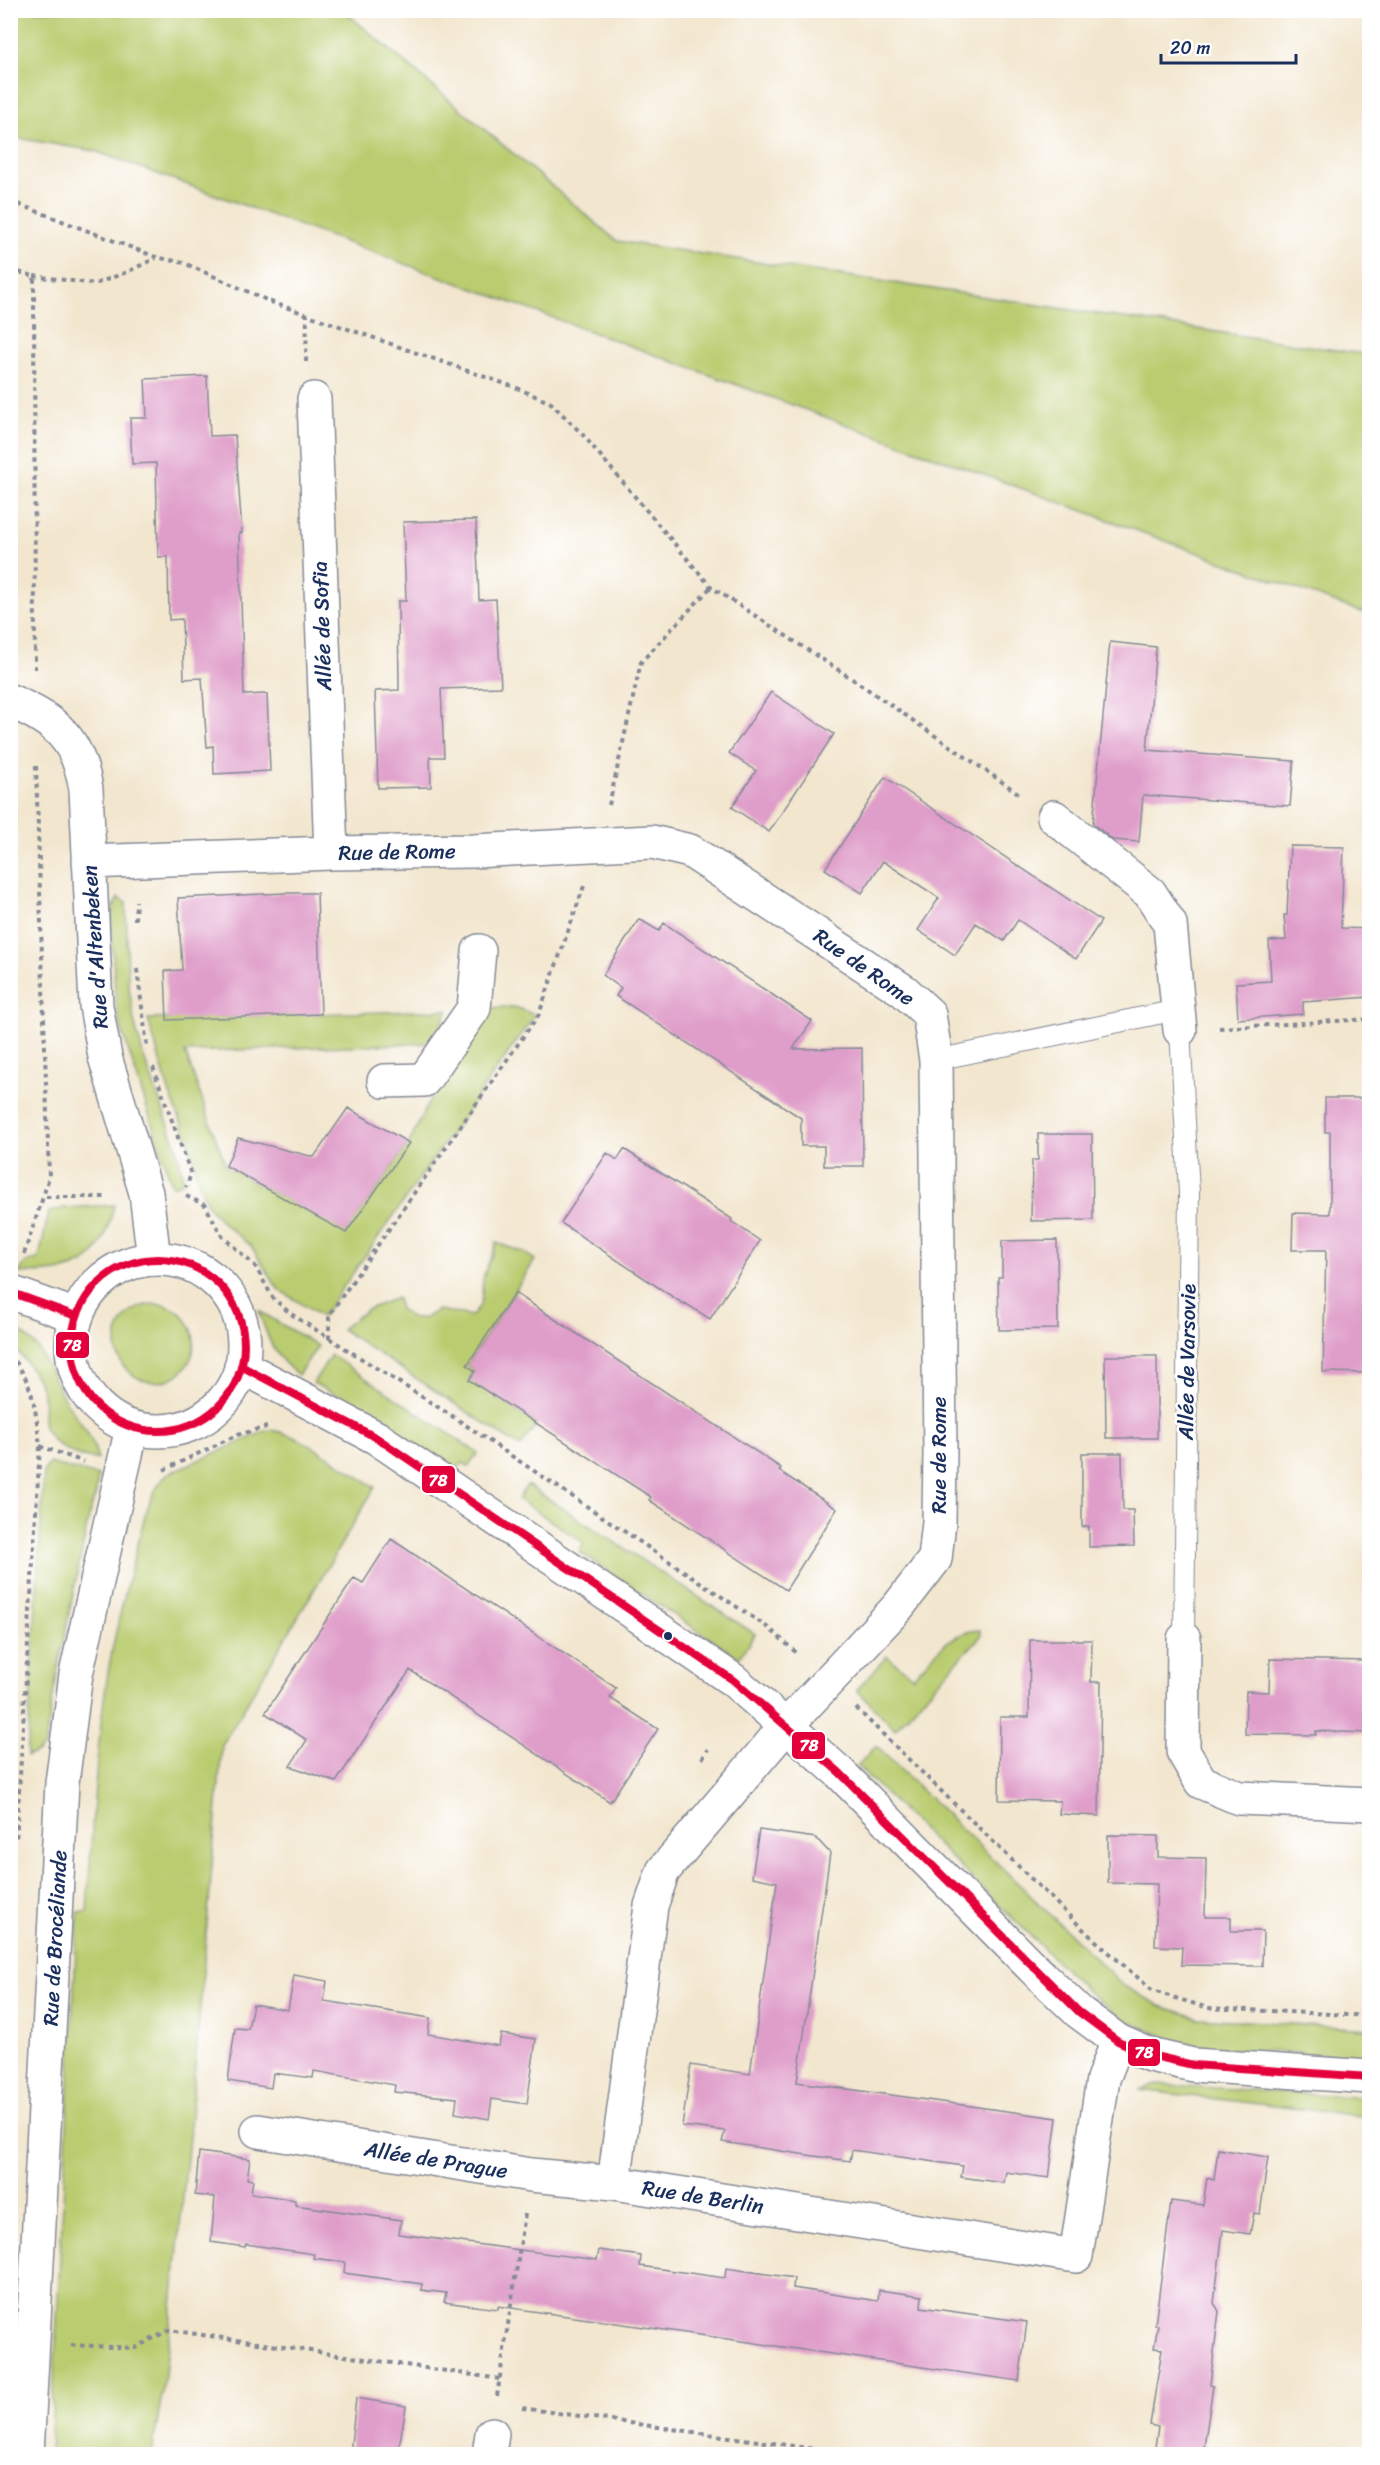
<svg xmlns="http://www.w3.org/2000/svg" width="1380" height="2465" font-family="Sriracha,sans-serif">
	<style>
		.green { fill: #bacc6f; stroke: #6a7e66; stroke-width: 1.5 }
		.building { fill: #df9dc9 }
		.lines { fill: none; stroke-linecap: round; stroke-linejoin: round }
		.service-casing { stroke: #868a96; stroke-width: 22 }
		.minor-casing { stroke: #868a96; stroke-width: 36 }
		.tertiary-casing { stroke: #868a96; stroke-width: 36 }
		.path { stroke: #868a96; stroke-width: 4; stroke-dasharray: 4.5 4.5; stroke-linecap: butt }
		.service { stroke: #fff; stroke-width: 20 }
		.minor { stroke: #fff; stroke-width: 33 }
		.tertiary { stroke: #fff; stroke-width: 33 }
		.bus-1-casing { stroke: #fff; stroke-width: 12 }
		.bus-1 { stroke: #e4003a; stroke-width: 8 }
		.bus-dot { fill: #1b2f5e; stroke: #fff; stroke-width: 2 }
		.labels { text-anchor: middle; stroke-width: 5; stroke-linejoin: round; paint-order: stroke }
		.street-label { font-size: 21px; fill: #1b2f5e; stroke: #fff }
		.line-badge { stroke: #fff; stroke-width: 2 }
		.badge-label { font-size: 16px; text-anchor: middle; font-weight: bold; fill: #fff }
	</style>
	<rect width="100%" height="100%" fill="#fff"/>
	<filter id="ink" filterUnits="userSpaceOnUse"><feTurbulence type="fractalNoise" baseFrequency=".0167" numOctaves="2"/><feDisplacementMap in="SourceGraphic" scale="12" xChannelSelector="R" yChannelSelector="G"/><feConvolveMatrix kernelMatrix="1 2 1 2 8 2 1 2 1" color-interpolation-filters="sRGB"/></filter>
	<filter id="wash" filterUnits="userSpaceOnUse"><feTurbulence type="fractalNoise" baseFrequency=".008" numOctaves="4" result="noise"/><feDisplacementMap in="SourceGraphic" scale="24" xChannelSelector="R" yChannelSelector="G"/><feGaussianBlur stdDeviation="1.35" result="paint"/><feColorMatrix in="noise" values="0 0 0 0 0 0 0 0 0 0 0 0 0 0 0 0 0 1.4 0 .05"/><feComposite in="paint" operator="in"/></filter>
	<g filter="url(#wash)">
		<rect width="100%" height="100%" fill="#f2e6ce"/>
		<!-- green -->
		<path class="green" d="M 10,11 L 344,11 L 617,241 L 1369,355 L 1369,615 L 95,151 L 11,137 Z
			M 118,898 L 126,903 L 128,980 L 134,1021 L 143,1055 L 177,1148 L 184,1182 L 172,1186 L 119,1021 L 115,996 L 111,919 L 113,908 Z
			M 515,1007 L 535,1015 L 322,1317 L 278,1289 L 251,1246 L 223,1223 L 208,1206 L 200,1187 L 188,1139 L 168,1089 L 148,1019 L 448,1010 L 433,1043 L 185,1052 L 226,1166 L 346,1232 L 409,1143 L 474,1008 Z
			M 114,1205 C 101,1267 77,1273 19,1273 L 24,1264 L 39,1258 L 49,1212 L 64,1208 Z
			M 496,1243 L 523,1252 L 535,1260 L 467,1365 L 475,1371 L 470,1380 L 537,1424 L 520,1447 L 341,1329 L 368,1309 L 397,1298 L 400,1309 L 413,1319 L 425,1318 L 438,1310 L 472,1316 C 486,1303 480,1291 484,1275 C 487,1264 494,1255 496,1243 Z
			M116 1343a39 39 0 1 1 78 0a39 39 0 1 1-78 0Z
			M 259,1311 L 318,1346 L 298,1375 C 273,1356 268,1339 259,1311 Z
			M 11,1327 C 41,1341 46,1364 60,1391 C 74,1418 89,1426 98,1459 C 78,1459 47,1444 43,1422 C 42,1411 46,1401 42,1390 C 35,1372 24,1358 11,1344 Z
			M 331,1355 L 478,1453 L 469,1466 L 462,1463 L 456,1471 L 350,1402 L 313,1383 Z
			M 268,1430 C 296,1430 349,1471 375,1487 L 222,1745 L 190,2128 L 165,2375 L 152,2454 L 50,2454 L 78,1912 L 87,1912 C 92,1834 95,1756 107,1679 C 113,1638 124,1598 134,1558 C 142,1531 146,1495 167,1474 Z
			M 49,1463 L 98,1476 L 96,1493 L 90,1511 L 58,1668 L 45,1744 L 39,1752 L 27,1756 L 44,1471 Z
			M 527,1485 L 755,1634 L 739,1658 L 579,1552 L 584,1543 L 518,1499 Z
			M 980,1630 L 981,1636 L 895,1729 L 857,1690 L 887,1656 L 913,1677 C 933,1656 949,1631 980,1630 Z
			M 876,1746 L 1124,1986 L 1160,2006 L 1199,2018 L 1369,2029 L 1369,2057 L 1225,2049 L 1176,2041 L 1129,2022 L 1107,2007 L 1086,1990 L 857,1766 Z
			M 1157,2084 L 1369,2098 L 1369,2117 L 1139,2090 Z"/>
		<g id="blocks">
			<!-- building -->
			<path class="building" d="M 207,376 L 210,436 L 235,435 L 242,533 L 239,533 L 244,695 L 267,694 L 270,771 L 214,774 L 213,746 L 207,747 L 202,678 L 184,679 L 182,619 L 169,620 L 168,557 L 158,557 L 156,463 L 132,464 L 130,418 L 147,418 L 145,379 Z
				M 476,520 L 479,600 L 496,599 L 501,687 L 441,689 L 444,757 L 430,757 L 431,787 L 378,788 L 375,691 L 399,690 L 398,601 L 406,601 L 403,522 Z
				M 1110,642 L 1156,647 L 1147,750 L 1294,761 L 1290,806 L 1143,795 L 1139,842 L 1113,840 L 1093,824 Z
				M 771,692 L 834,734 L 769,832 L 732,807 L 756,771 L 729,753 Z
				M 885,777 L 1101,921 L 1076,959 L 1018,920 L 1004,941 L 976,923 L 955,955 L 918,930 L 939,898 L 883,861 L 862,893 L 825,869 Z
				M 1290,846 L 1344,847 L 1341,928 L 1370,929 L 1370,997 L 1303,1002 L 1303,1014 L 1238,1019 L 1236,983 L 1271,981 L 1269,941 L 1286,940 L 1284,915 L 1287,915 Z
				M 287,893 L 317,893 L 321,1014 L 167,1020 L 165,971 L 182,970 L 178,898 Z
				M 639,919 L 659,931 L 664,923 L 812,1021 L 793,1049 L 862,1048 L 863,1166 L 824,1166 L 824,1146 L 801,1146 L 801,1118 L 616,996 L 621,988 L 603,975 Z
				M 1325,1098 L 1370,1098 L 1370,1373 L 1323,1372 L 1326,1250 L 1292,1250 L 1293,1213 L 1330,1214 L 1330,1132 L 1325,1132 Z
				M 348,1108 L 409,1143 L 346,1233 L 226,1166 L 238,1138 L 314,1157 Z
				M 1038,1134 L 1092,1134 L 1093,1220 L 1031,1221 L 1032,1160 L 1038,1160 Z
				M 624,1149 L 732,1219 L 731,1221 L 760,1241 L 710,1319 L 685,1303 L 685,1305 L 561,1223 L 607,1153 L 617,1160 Z
				M 1057,1240 L 1058,1329 L 999,1330 L 998,1277 L 1002,1277 L 1002,1241 Z
				M 515,1293 L 781,1468 L 779,1471 L 837,1509 L 786,1590 L 649,1500 L 651,1497 L 469,1380 L 475,1371 L 467,1365 Z
				M 1105,1356 L 1157,1356 L 1157,1438 L 1106,1438 Z
				M 1082,1453 L 1122,1453 L 1123,1510 L 1133,1510 L 1134,1546 L 1089,1547 L 1089,1526 L 1082,1527 Z
				M 391,1539 L 616,1688 L 610,1698 L 658,1729 L 610,1802 L 410,1670 L 336,1782 L 290,1766 L 307,1740 L 265,1713 L 354,1578 L 363,1583 Z
				M 1030,1640 L 1092,1640 L 1091,1682 L 1101,1682 L 1099,1816 L 1059,1814 L 1060,1801 L 999,1800 L 1000,1717 L 1029,1717 Z
				M 1270,1659 L 1370,1661 L 1370,1733 L 1316,1731 L 1316,1735 L 1245,1734 L 1246,1691 L 1269,1692 Z
				M 759,1830 L 816,1838 L 830,1853 L 797,2082 L 1057,2118 L 1049,2178 L 1006,2172 L 1004,2183 L 961,2177 L 963,2166 L 852,2150 L 850,2161 L 807,2155 L 722,2142 L 725,2131 L 682,2126 L 691,2065 L 750,2074 L 777,1882 L 752,1877 Z
				M 1108,1835 L 1158,1836 L 1158,1857 L 1206,1858 L 1205,1917 L 1231,1917 L 1231,1931 L 1263,1931 L 1262,1966 L 1181,1965 L 1182,1947 L 1155,1946 L 1157,1884 L 1108,1883 Z
				M 294,1975 L 327,1981 L 324,2001 L 430,2018 L 428,2034 L 499,2046 L 501,2034 L 536,2039 L 527,2104 L 492,2099 L 489,2119 L 455,2113 L 457,2098 L 394,2092 L 395,2085 L 314,2071 L 313,2078 L 273,2073 L 271,2088 L 228,2081 L 235,2028 L 248,2029 L 253,2004 L 288,2010 Z
				M 1218,2149 L 1268,2157 L 1260,2214 L 1254,2213 L 1250,2234 L 1223,2230 L 1214,2303 L 1219,2311 L 1210,2385 L 1213,2386 L 1203,2454 L 1154,2454 L 1158,2427 L 1150,2425 L 1162,2349 L 1154,2348 L 1158,2325 L 1155,2325 L 1171,2201 L 1203,2205 L 1207,2178 L 1214,2180 Z
				M 199,2152 L 250,2159 L 247,2179 L 253,2180 L 251,2193 L 295,2200 L 295,2205 L 401,2220 L 399,2234 L 597,2260 L 599,2250 L 641,2256 L 640,2266 L 725,2278 L 726,2268 L 794,2278 L 793,2288 L 878,2301 L 879,2290 L 901,2293 L 922,2296 L 921,2307 L 1027,2322 L 1019,2381 L 498,2306 L 498,2309 L 444,2302 L 446,2293 L 421,2290 L 422,2284 L 344,2273 L 345,2262 L 313,2258 L 314,2254 L 246,2244 L 245,2247 L 211,2242 L 215,2197 L 195,2195 Z
				M 356,2398 L 406,2406 L 398,2454 L 350,2454 Z"/>
		</g>
	</g>
	<g filter="url(#ink)">
		<use href="#blocks" fill-opacity="0" stroke="#868a96" stroke-width="1.5"/>
		<g class="lines">
			<defs>
				<path id="service" d="M 1180,1030 L 1189,1193 L 1184,1639
					M 936,1060 L 1177,1010"/>
				<path id="minor" d="M 314,399 L 331,853
					M 10,701 C 56,720 78,739 86,789 L 96,1006 L 105,1057 L 146,1193 L 154,1259
					M 1054,817 L 1150,893 L 1170,924 L 1180,1030
					M 89,862 L 331,853 L 473,851 L 652,842 L 690,851 L 904,991 L 929,1014 L 936,1060 L 940,1453 L 939,1522 L 935,1559 L 897,1608 L 787,1725 L 663,1871 L 651,1906 L 614,2183
					M 384,1081 L 424,1080 L 474,1008 L 479,951
					M 1184,1639 L 1183,1751 L 1201,1782 L 1239,1798 L 1370,1804
					M 258,2131 L 531,2175 L 614,2183 L 1076,2256 L 1103,2079 L 1118,2041
					M 489,2454 L 492,2434"/>
				<path id="tertiary" d="M72 1345a86 86 0 1 1 172 0a86 86 0 1 1-172 0Z
					M 10,1292 L 76,1316
					M 241,1366 L 377,1438 L 733,1680 L 839,1772 L 1033,1968 L 1079,2012 L 1118,2041 L 1150,2055 L 1193,2065 L 1370,2077
					M 27,2454 L 62,1783 L 76,1674 L 132,1428"/>
			</defs>
			<!-- service casing -->
			<use href="#service" class="service-casing"/>
			<!-- minor casing -->
			<use href="#minor" class="minor-casing"/>
			<!-- tertiary casing -->
			<use href="#tertiary" class="tertiary-casing"/>
			<!-- path -->
			<path class="path" d="M 10,201 L 156,257 L 184,263 L 271,302 L 517,388 L 551,403 L 583,435 L 711,587 L 860,684 L 1021,795
				M 10,270 L 34,276 L 35,669
				M 34,276 L 95,284 L 127,272 L 156,258
				M 306,362 L 307,315
				M 36,766 L 49,1177 L 43,1197
				M 609,805 L 641,662 L 711,587
				M 135,920 L 136,901
				M 137,969 L 147,1045
				M 1219,1028 L 1370,1019
				M 153,1067 L 191,1174 L 186,1187
				M 186,1196 L 205,1205 L 222,1236 L 255,1266 L 273,1298 L 291,1314 L 452,1416 L 770,1629 L 798,1654
				M 24,1254 L 43,1197 L 106,1197
				M 329,1339 L 329,1315 L 539,1014 L 584,886
				M 10,1354 C 35,1386 35,1408 40,1446 L 16,1841
				M 40,1446 L 84,1462
				M 164,1470 L 237,1435 L 267,1427
				M 856,1708 L 1088,1934 L 1153,1991 L 1208,2008 L 1370,2016
				M 702,1759 L 708,1749
				M 71,2345 L 135,2348 L 169,2330 L 500,2379
				M 497,2396 L 525,2214
				M 522,2408 L 851,2454"/>
			<!-- service -->
			<use href="#service" class="service"/>
			<!-- minor -->
			<use href="#minor" class="minor"/>
			<!-- tertiary -->
			<use href="#tertiary" class="tertiary"/>
			<defs>
				<path id="bus-1" d="M72 1345a86 86 0 1 1 172 0a86 86 0 1 1-172 0Z
					M 10,1292 L 76,1316
					M 241,1366 L 377,1438 L 733,1680 L 839,1772 L 1079,2012 L 1118,2041 L 1150,2055 L 1193,2065 L 1370,2077"/>
			</defs>
			<!-- bus-1 casing -->
			<use href="#bus-1" class="bus-1-casing"/>
			<!-- bus-1 -->
			<use href="#bus-1" class="bus-1"/>
		</g>
	</g>
	<!-- markers -->
	<circle class="bus-dot" cx="668" cy="1636" r="5"/>
	<g class="labels">
		<!-- street labels -->
		<g class="street-label">
			<text transform="translate(322 626) rotate(-92)" y="7">Allée de Sofia</text>
			<text transform="translate(397 852) rotate(-1)" y="7">Rue de Rome</text>
			<text transform="translate(95 947) rotate(-94)" y="7">Rue d'Altenbeken</text>
			<text transform="translate(864 967) rotate(35)" y="7">Rue de Rome</text>
			<text transform="translate(1187 1362) rotate(-89)" y="7">Allée de Varsovie</text>
			<text transform="translate(939 1455) rotate(-90)" y="7">Rue de Rome</text>
			<text transform="translate(55 1938) rotate(-87)" y="7">Rue de Brocéliande</text>
			<text transform="translate(436 2160) rotate(9)" y="7">Allée de Prague</text>
			<text transform="translate(703 2197) rotate(9)" y="7">Rue de Berlin</text>
		</g>
	</g>
	<g class="line-badge">
		<rect x="55" y="1331" width="35" height="28" rx="6" fill="#e4003a"/>
		<rect x="421" y="1465" width="35" height="29" rx="6" fill="#e4003a"/>
		<rect x="791" y="1731" width="35" height="29" rx="6" fill="#e4003a"/>
		<rect x="1127" y="2038" width="34" height="29" rx="6" fill="#e4003a"/>
	</g>
	<g class="badge-label">
		<text x="72" y="1351">78</text>
		<text x="438" y="1486">78</text>
		<text x="809" y="1751">78</text>
		<text x="1144" y="2058">78</text>
	</g>
	<!-- margin -->
	<rect width="1380" height="2465" fill="none" stroke="#fff" stroke-width="36"/>
	<!-- scale -->
	<path d="M1161 54v9h135v-9" fill="none" stroke="#1b2f5e" stroke-width="3"/>
	<text x="1170" y="54" font-size="18" fill="#1b2f5e" stroke="#ffffff" stroke-width="4.5" paint-order="stroke">20 m</text>
</svg>
